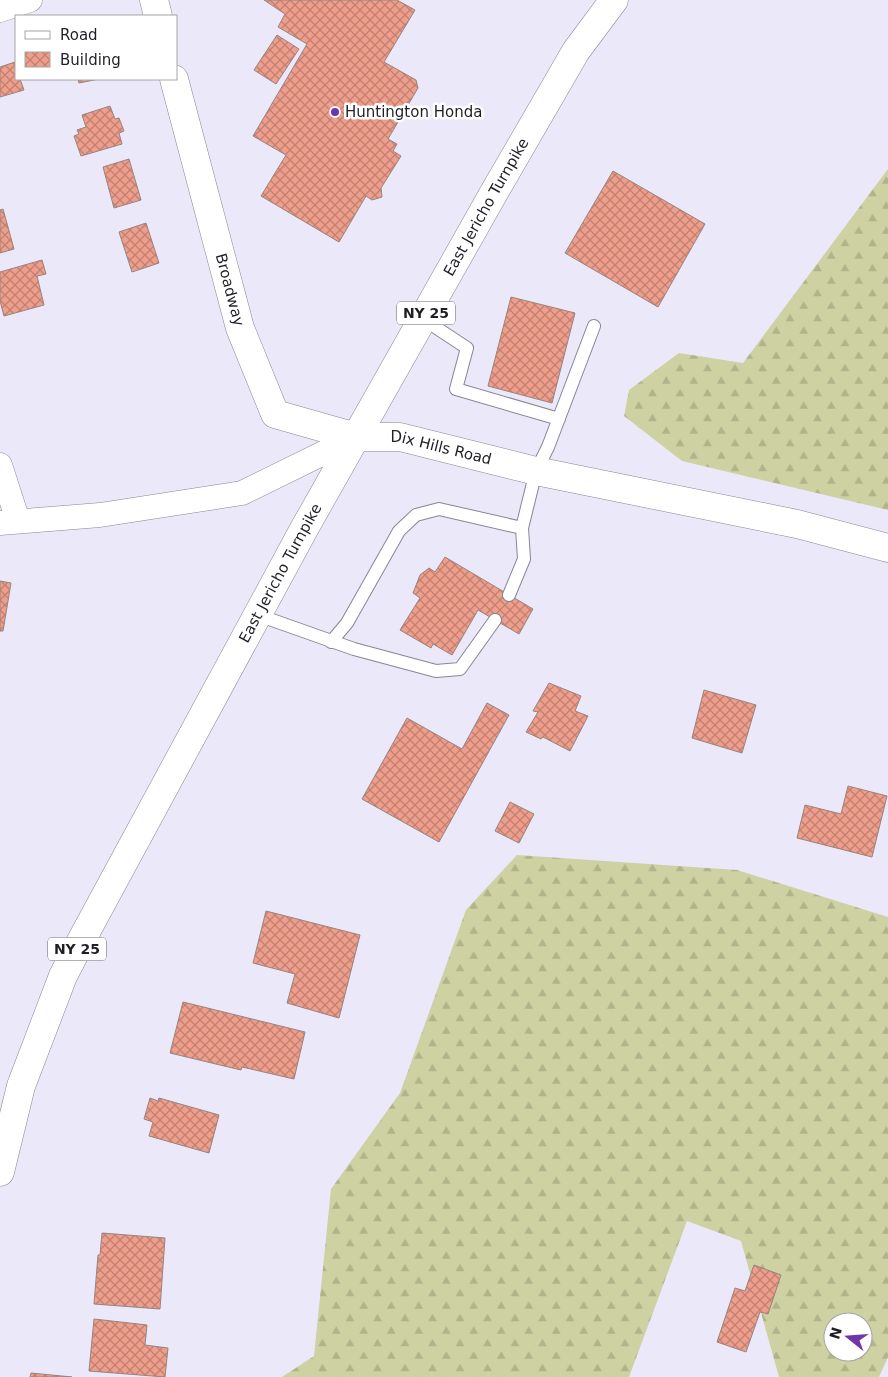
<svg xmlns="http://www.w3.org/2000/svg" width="888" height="1377" font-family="'DejaVu Sans',sans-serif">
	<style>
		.forest { fill: url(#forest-firs); fill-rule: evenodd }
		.building { fill: url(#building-cross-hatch); stroke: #968480 }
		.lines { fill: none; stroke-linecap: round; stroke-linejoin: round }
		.lane-casing { stroke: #888695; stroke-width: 14 }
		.street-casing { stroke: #888695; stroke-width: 25 }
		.secondary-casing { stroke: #888695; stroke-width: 29 }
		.primary-casing { stroke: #888695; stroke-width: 29 }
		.lane { stroke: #fff; stroke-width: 12 }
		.street { stroke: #fff; stroke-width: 24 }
		.secondary { stroke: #fff; stroke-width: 28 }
		.primary { stroke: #fff; stroke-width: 28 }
		.poi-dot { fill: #7234a9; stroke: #fff; stroke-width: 2 }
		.labels { text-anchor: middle; stroke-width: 5; stroke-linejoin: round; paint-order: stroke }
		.shield { fill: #fff; stroke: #636266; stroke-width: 1 }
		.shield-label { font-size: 14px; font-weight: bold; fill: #201f25 }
		.poi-label { font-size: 15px; fill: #201f25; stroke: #fff; text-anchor: start }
		.street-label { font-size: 15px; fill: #201f25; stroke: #fff }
	</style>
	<defs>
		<pattern id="forest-firs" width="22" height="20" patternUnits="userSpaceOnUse" patternTransform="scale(1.25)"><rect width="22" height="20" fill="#ced1a1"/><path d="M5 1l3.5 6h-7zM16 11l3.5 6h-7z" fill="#b1b38a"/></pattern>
		<pattern id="building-cross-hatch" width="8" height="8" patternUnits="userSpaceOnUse" patternTransform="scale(1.25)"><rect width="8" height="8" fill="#ef9e8b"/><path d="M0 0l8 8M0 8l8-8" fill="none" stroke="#c18071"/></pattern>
	</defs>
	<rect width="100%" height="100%" fill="#ebe8f9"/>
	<!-- forest -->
	<path class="forest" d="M 888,169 L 888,510 L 682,461 L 624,416 L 629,390 L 679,353 L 743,363 Z
		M 517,855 L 737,870 L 888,917 L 888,1357 L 879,1377 L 779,1377 L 741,1241 L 687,1221 L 629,1377 L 282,1377 L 314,1356 L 331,1189 L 400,1093 L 466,910 ZM 833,1322 L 863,1322 L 863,1352 L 833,1352 Z"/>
	<!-- building -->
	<path class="building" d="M 264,0 L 397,0 L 415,10 L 384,62 L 416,80 L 418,88 L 388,139 L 397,144 L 393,151 L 401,156 L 381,188 L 382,197 L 372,200 L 366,196 L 339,242 L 261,196 L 286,155 L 253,136 L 307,44 L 278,27 L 285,14 Z
		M 277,35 L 299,49 L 276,84 L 254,70 Z
		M 15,62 L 16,79 L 20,79 L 24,90 L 0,97 L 0,67 Z
		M 78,79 L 99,79 L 79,83 Z
		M 110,106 L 115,119 L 119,118 L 124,131 L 119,133 L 122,144 L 81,156 L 74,136 L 79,134 L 77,130 L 86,127 L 82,115 Z
		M 129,159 L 141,200 L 114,208 L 103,167 Z
		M 613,171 L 705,224 L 658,307 L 565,253 Z
		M 3,209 L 14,249 L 0,253 L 0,210 Z
		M 146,223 L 159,263 L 132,272 L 119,232 Z
		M 42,260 L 46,274 L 37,276 L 44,305 L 4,316 L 0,301 L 0,272 Z
		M 511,297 L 575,313 L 552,403 L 488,386 Z
		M 445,557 L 533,609 L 519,634 L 478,610 L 452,655 L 433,644 L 431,648 L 400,630 L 420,598 L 413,593 L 420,575 L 429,568 L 435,572 Z
		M 0,581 L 11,583 L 3,631 L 0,631 Z
		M 549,683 L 581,696 L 575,711 L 588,716 L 570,751 L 543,737 L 541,739 L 526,732 L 538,712 L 533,711 Z
		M 704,690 L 756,705 L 742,753 L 692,738 Z
		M 487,703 L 509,715 L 439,842 L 362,799 L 407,718 L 462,749 Z
		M 848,786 L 887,796 L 872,857 L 797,838 L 805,805 L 841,814 Z
		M 510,802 L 534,814 L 519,843 L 495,831 Z
		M 266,911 L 360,935 L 339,1018 L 287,1003 L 295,974 L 253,963 Z
		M 183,1002 L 305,1032 L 294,1079 L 242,1067 L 241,1070 L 170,1053 Z
		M 150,1098 L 158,1101 L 159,1098 L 219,1115 L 209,1153 L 149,1136 L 153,1122 L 144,1119 Z
		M 102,1233 L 165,1238 L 160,1309 L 94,1304 L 98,1255 L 100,1255 Z
		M 754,1265 L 781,1275 L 768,1314 L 760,1312 L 746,1352 L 717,1342 L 735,1288 L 745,1291 Z
		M 94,1319 L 147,1325 L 145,1345 L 168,1348 L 165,1377 L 89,1371 Z
		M 31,1373 L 72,1377 L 30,1377 Z"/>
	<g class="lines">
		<defs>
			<path id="lane" d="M 423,319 L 467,348 L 456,389 L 559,419
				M 509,595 L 524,559 L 522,528
				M 258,615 L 354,649 L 436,671 L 460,669 L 495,620
				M 331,642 L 347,623 L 399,531 L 416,515 L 439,509 L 522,528 L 536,471 L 548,447 L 594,326"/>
			<path id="street" d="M 0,10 L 30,0
				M 0,465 L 18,521
				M 0,523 L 100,515 L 242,493 L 356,437"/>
			<g id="secondary">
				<path d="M 154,0 L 158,16"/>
				<path id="s1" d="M 174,79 L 240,328 L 275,414 L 356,437 L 400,437 L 536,471 L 797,524 L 888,548"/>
			</g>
			<g id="primary">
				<path id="s2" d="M 0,1172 L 21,1086 L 63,976 L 81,941 L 304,529 L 496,189 L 576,51 L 614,0"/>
			</g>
		</defs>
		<!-- lane casing -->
		<use href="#lane" class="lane-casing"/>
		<!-- street casing -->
		<use href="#street" class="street-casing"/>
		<!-- secondary casing -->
		<use href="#secondary" class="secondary-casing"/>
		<!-- primary casing -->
		<use href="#primary" class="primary-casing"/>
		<!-- lane -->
		<use href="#lane" class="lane"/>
		<!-- street -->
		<use href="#street" class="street"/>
		<!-- secondary -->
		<use href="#secondary" class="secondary"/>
		<!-- primary -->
		<use href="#primary" class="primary"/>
	</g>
	<!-- markers -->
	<circle class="poi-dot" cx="335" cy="112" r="5"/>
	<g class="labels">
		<!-- shield labels -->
		<g class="shield">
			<rect x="397" y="301.5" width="58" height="23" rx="4"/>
			<rect x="48" y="937.5" width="58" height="23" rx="4"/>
		</g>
		<g class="shield-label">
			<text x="426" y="318">NY 25</text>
			<text x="77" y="954">NY 25</text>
		</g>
		<!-- poi labels -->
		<g class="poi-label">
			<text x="345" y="117">Huntington Honda</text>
		</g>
		<!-- street labels -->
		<g class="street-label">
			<text dy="5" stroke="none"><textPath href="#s2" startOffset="1084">East Jericho Turnpike</textPath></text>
			<text dy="5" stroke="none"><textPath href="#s1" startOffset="218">Broadway</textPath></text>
			<text dy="5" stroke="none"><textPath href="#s1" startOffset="521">Dix Hills Road</textPath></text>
			<text dy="5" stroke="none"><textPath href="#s2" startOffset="664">East Jericho Turnpike</textPath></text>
		</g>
	</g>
	<!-- legend -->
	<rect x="15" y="15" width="162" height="65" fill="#ffffff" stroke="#a6a5a8"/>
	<rect x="25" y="31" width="25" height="8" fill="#ffffff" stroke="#a6a5a8"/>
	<text x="60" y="40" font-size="15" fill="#201f25">Road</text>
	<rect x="25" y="52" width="25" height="15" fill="url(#building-cross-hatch)" stroke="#a6a5a8"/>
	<text x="60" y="65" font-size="15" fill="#201f25">Building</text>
	<!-- north arrow -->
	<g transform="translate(848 1337) rotate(287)"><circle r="24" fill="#ffffff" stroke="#a6a5a8"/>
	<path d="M0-4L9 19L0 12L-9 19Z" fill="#7234a9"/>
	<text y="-8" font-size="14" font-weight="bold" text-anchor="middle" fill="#201f25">N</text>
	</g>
</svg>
